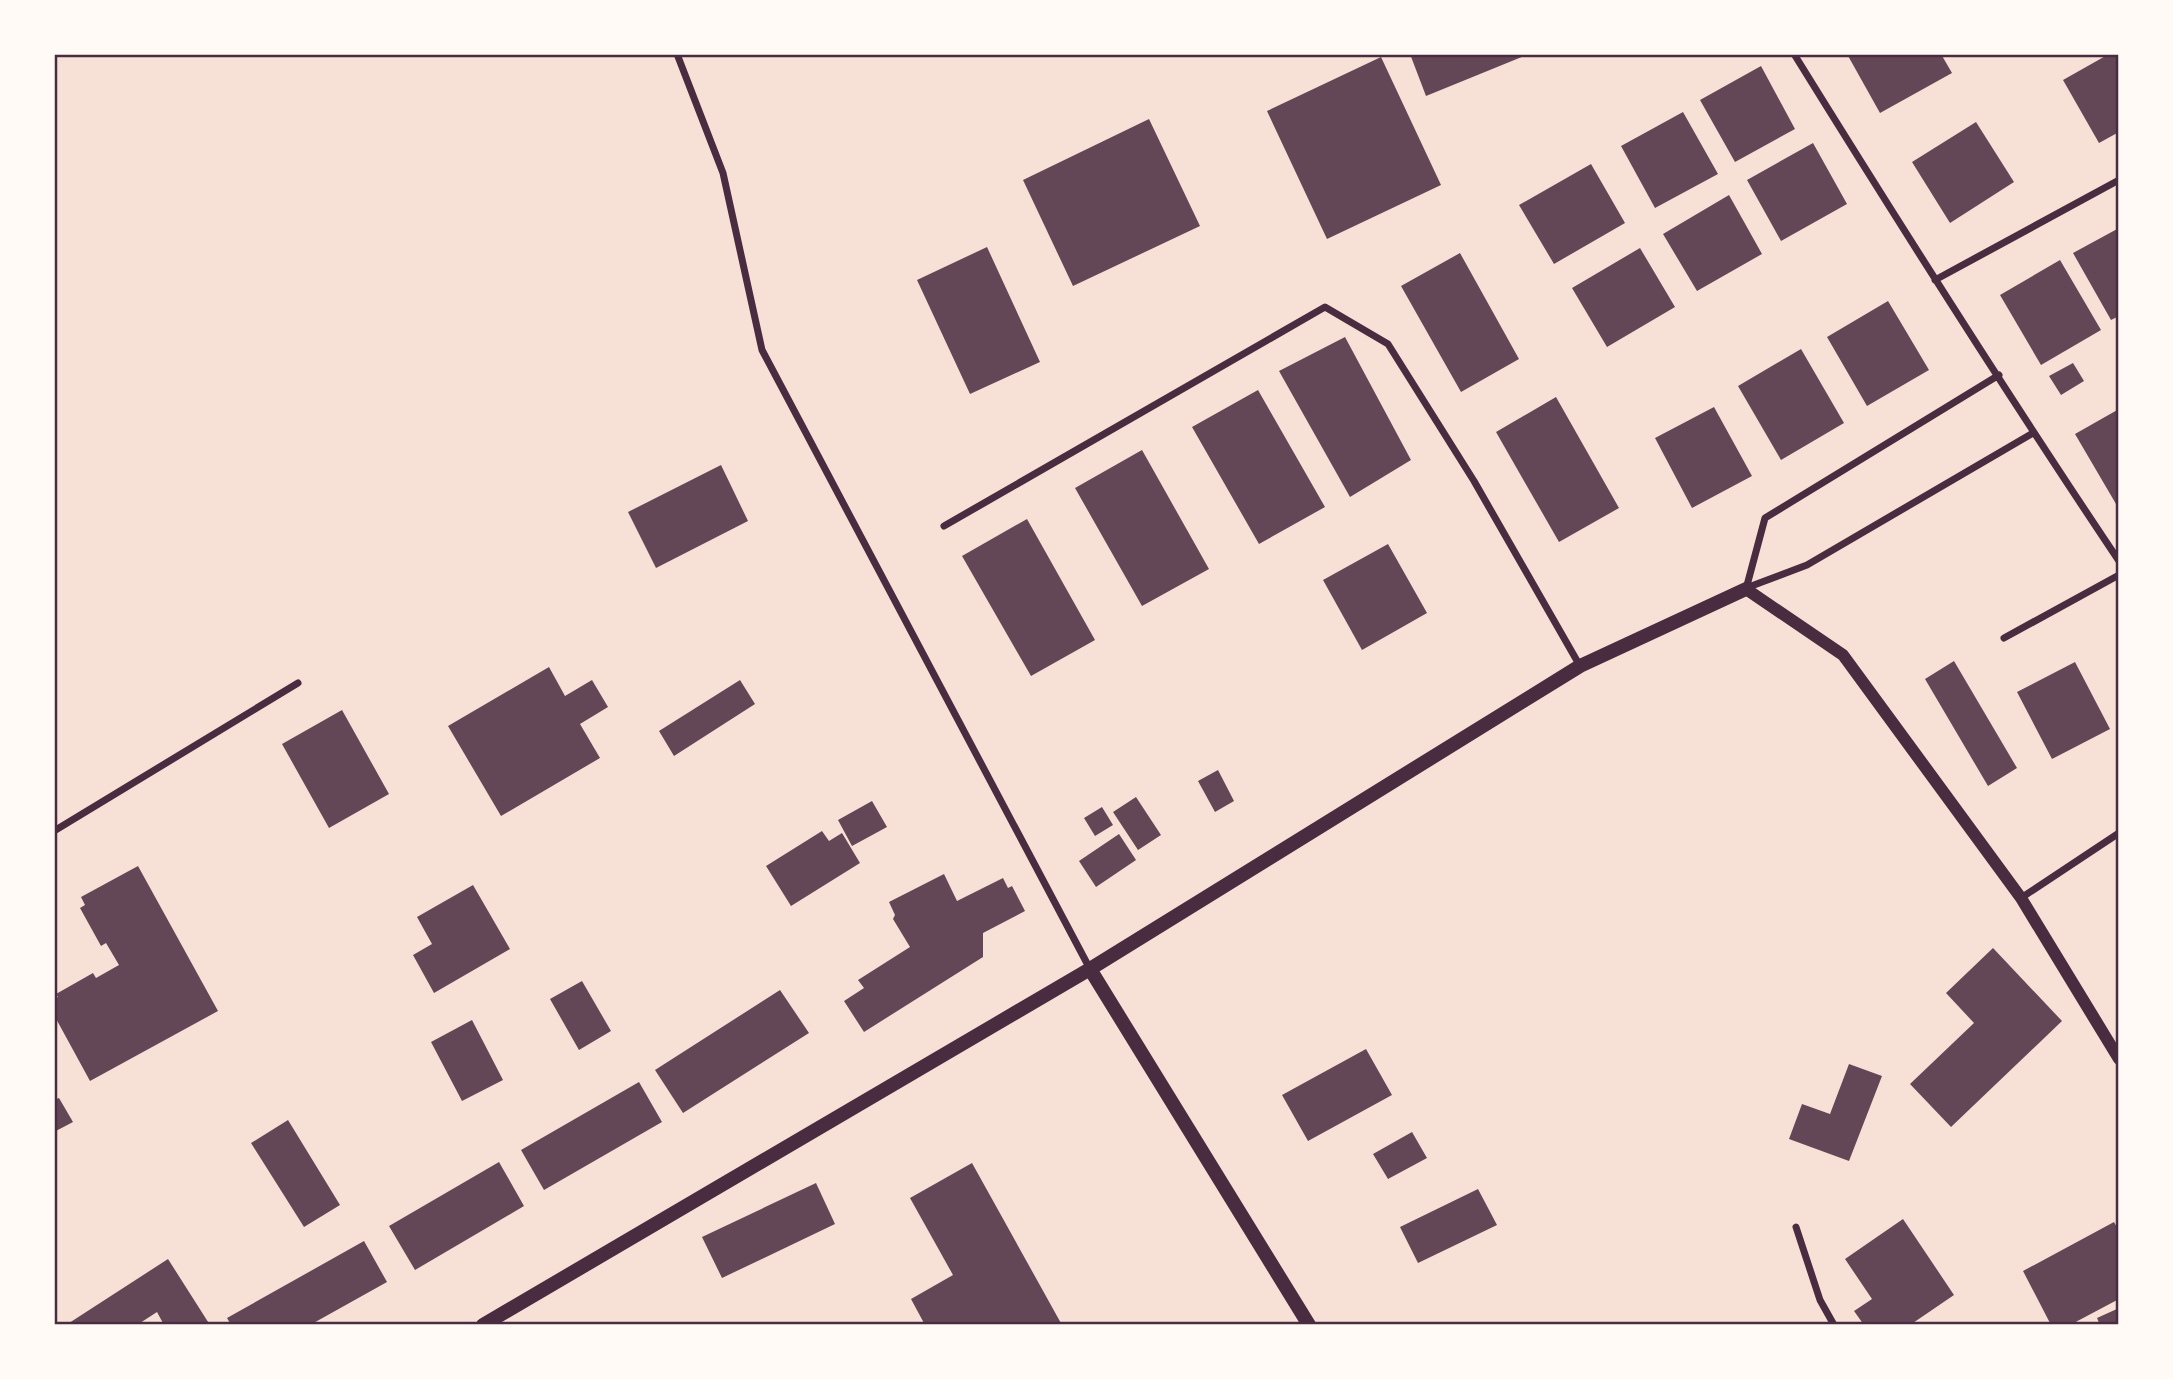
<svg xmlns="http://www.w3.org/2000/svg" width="2173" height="1379" font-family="Literata,serif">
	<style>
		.building { fill: #644757 }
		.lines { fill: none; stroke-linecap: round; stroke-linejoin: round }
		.minor { stroke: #4a2c40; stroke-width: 7 }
		.tertiary { stroke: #4a2c40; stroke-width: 12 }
		.secondary { stroke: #4a2c40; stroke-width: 14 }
		.neatline { fill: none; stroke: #4a2c40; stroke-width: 2.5 }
	</style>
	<rect width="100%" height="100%" fill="#f7e1d7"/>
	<!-- building -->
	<path class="building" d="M 1410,54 L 1529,54 L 1426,96 Z
		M 1847,54 L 1941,54 L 1952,73 L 1880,113 Z
		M 2109,54 L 2119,54 L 2119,132 L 2099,143 L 2063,80 Z
		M 1381,57 L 1441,185 L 1327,239 L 1267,111 Z
		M 1761,66 L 1795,129 L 1735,162 L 1700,100 Z
		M 1683,112 L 1718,174 L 1655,208 L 1621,146 Z
		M 1149,119 L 1200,226 L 1073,286 L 1023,180 Z
		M 1976,122 L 2014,182 L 1950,223 L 1912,162 Z
		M 1813,143 L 1847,204 L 1781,241 L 1747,180 Z
		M 1591,164 L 1625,223 L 1554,264 L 1519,205 Z
		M 1729,195 L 1762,254 L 1697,291 L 1663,234 Z
		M 2119,228 L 2119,316 L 2111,320 L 2073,253 Z
		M 987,247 L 1040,362 L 970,394 L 917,280 Z
		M 1640,248 L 1675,307 L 1607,347 L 1572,288 Z
		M 1460,253 L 1519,359 L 1461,392 L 1401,286 Z
		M 2060,260 L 2101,330 L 2041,365 L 2000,295 Z
		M 1888,301 L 1929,370 L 1867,406 L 1827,337 Z
		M 1345,337 L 1411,460 L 1350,497 L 1279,371 Z
		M 1801,349 L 1844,423 L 1781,460 L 1738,386 Z
		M 2073,363 L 2084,381 L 2061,395 L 2049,376 Z
		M 1258,390 L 1325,507 L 1259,544 L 1192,427 Z
		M 1556,397 L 1619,508 L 1559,542 L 1496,432 Z
		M 1714,407 L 1752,476 L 1692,508 L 1655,438 Z
		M 2119,409 L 2119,503 L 2116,504 L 2075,434 Z
		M 1142,450 L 1209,569 L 1142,606 L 1075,488 Z
		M 721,465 L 748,521 L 656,568 L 628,512 Z
		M 1027,519 L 1095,640 L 1031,676 L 962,556 Z
		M 1388,544 L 1427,613 L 1362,650 L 1323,580 Z
		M 1954,661 L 2017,768 L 1988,786 L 1925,679 Z
		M 2075,662 L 2110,729 L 2052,759 L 2017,692 Z
		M 549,667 L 565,696 L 592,680 L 608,707 L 580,724 L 600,758 L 501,816 L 448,726 Z
		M 740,680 L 755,704 L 674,756 L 659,731 Z
		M 342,710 L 389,794 L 329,828 L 282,744 Z
		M 1218,770 L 1234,801 L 1215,812 L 1198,781 Z
		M 1136,797 L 1161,835 L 1138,850 L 1113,812 Z
		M 872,801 L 887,827 L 852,846 L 838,820 Z
		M 1102,807 L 1113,825 L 1095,836 L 1084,818 Z
		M 822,831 L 829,841 L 842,833 L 860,863 L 791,906 L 766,866 Z
		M 1119,834 L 1136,860 L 1096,887 L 1079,861 Z
		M 138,866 L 218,1011 L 90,1081 L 54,1015 L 54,999 L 58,997 L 56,994 L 93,973 L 96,978 L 119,965 L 106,943 L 101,946 L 80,908 L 85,905 L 81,897 Z
		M 944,874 L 957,901 L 1003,878 L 1008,888 L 1012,886 L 1025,911 L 983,933 L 983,957 L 864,1032 L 844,1001 L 864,988 L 858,980 L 910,947 L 893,919 L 895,915 L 889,902 Z
		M 473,885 L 510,949 L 434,993 L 413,955 L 432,944 L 417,917 Z
		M 1993,948 L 2062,1021 L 1951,1127 L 1910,1084 L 1974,1023 L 1946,993 Z
		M 582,981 L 611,1031 L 579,1050 L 550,999 Z
		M 780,990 L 809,1033 L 683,1113 L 655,1070 Z
		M 472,1020 L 503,1080 L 462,1101 L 431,1042 Z
		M 1366,1049 L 1392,1095 L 1308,1141 L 1282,1095 Z
		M 1849,1064 L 1882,1076 L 1849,1161 L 1789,1139 L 1802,1104 L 1830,1114 Z
		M 639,1082 L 662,1122 L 544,1190 L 521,1150 Z
		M 59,1098 L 73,1122 L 54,1132 L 54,1100 Z
		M 288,1120 L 340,1205 L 304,1227 L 251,1143 Z
		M 1412,1132 L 1427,1158 L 1388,1179 L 1373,1154 Z
		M 499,1162 L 524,1206 L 415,1270 L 389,1226 Z
		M 972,1163 L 1062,1325 L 925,1325 L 911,1299 L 953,1275 L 910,1198 Z
		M 816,1183 L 835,1224 L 722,1278 L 702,1237 Z
		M 1478,1189 L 1497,1225 L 1418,1263 L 1400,1227 Z
		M 1903,1219 L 1954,1295 L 1910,1325 L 1864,1325 L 1854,1311 L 1872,1299 L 1845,1259 Z
		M 2114,1222 L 2119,1231 L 2119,1299 L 2070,1325 L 2051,1325 L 2023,1271 Z
		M 364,1241 L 387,1282 L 310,1325 L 231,1325 L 227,1318 Z
		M 168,1259 L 210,1325 L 164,1325 L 157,1312 L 137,1325 L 66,1325 Z
		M 2119,1308 L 2119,1325 L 2100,1325 L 2097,1318 Z"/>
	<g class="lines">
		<!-- minor -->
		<path class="minor" d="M 677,54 L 723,173 L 762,350 L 1090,969
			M 1794,54 C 1900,225 2007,394 2119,561
			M 1935,280 L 2119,180
			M 944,526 L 1325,307 L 1388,344 L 1474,481 L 1580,666
			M 1746,588 L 1807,565 L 2033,433
			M 1746,589 L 1765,518 L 1999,375
			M 2004,638 L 2119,575
			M 54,831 L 298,683
			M 2021,898 L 2119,833
			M 1796,1227 L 1820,1300 L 1834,1325"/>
		<!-- tertiary -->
		<path class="tertiary" d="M 1746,589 L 1843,655 L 2021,898 L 2119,1059"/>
		<!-- secondary -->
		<path class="secondary" d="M 1090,969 L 1309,1325
			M 483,1325 L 1090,969 L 1580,666 L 1746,589"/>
	</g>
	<!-- border -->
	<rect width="2173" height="1379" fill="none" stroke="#fffaf5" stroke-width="112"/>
	<rect x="56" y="56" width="2061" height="1267" class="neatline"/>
</svg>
